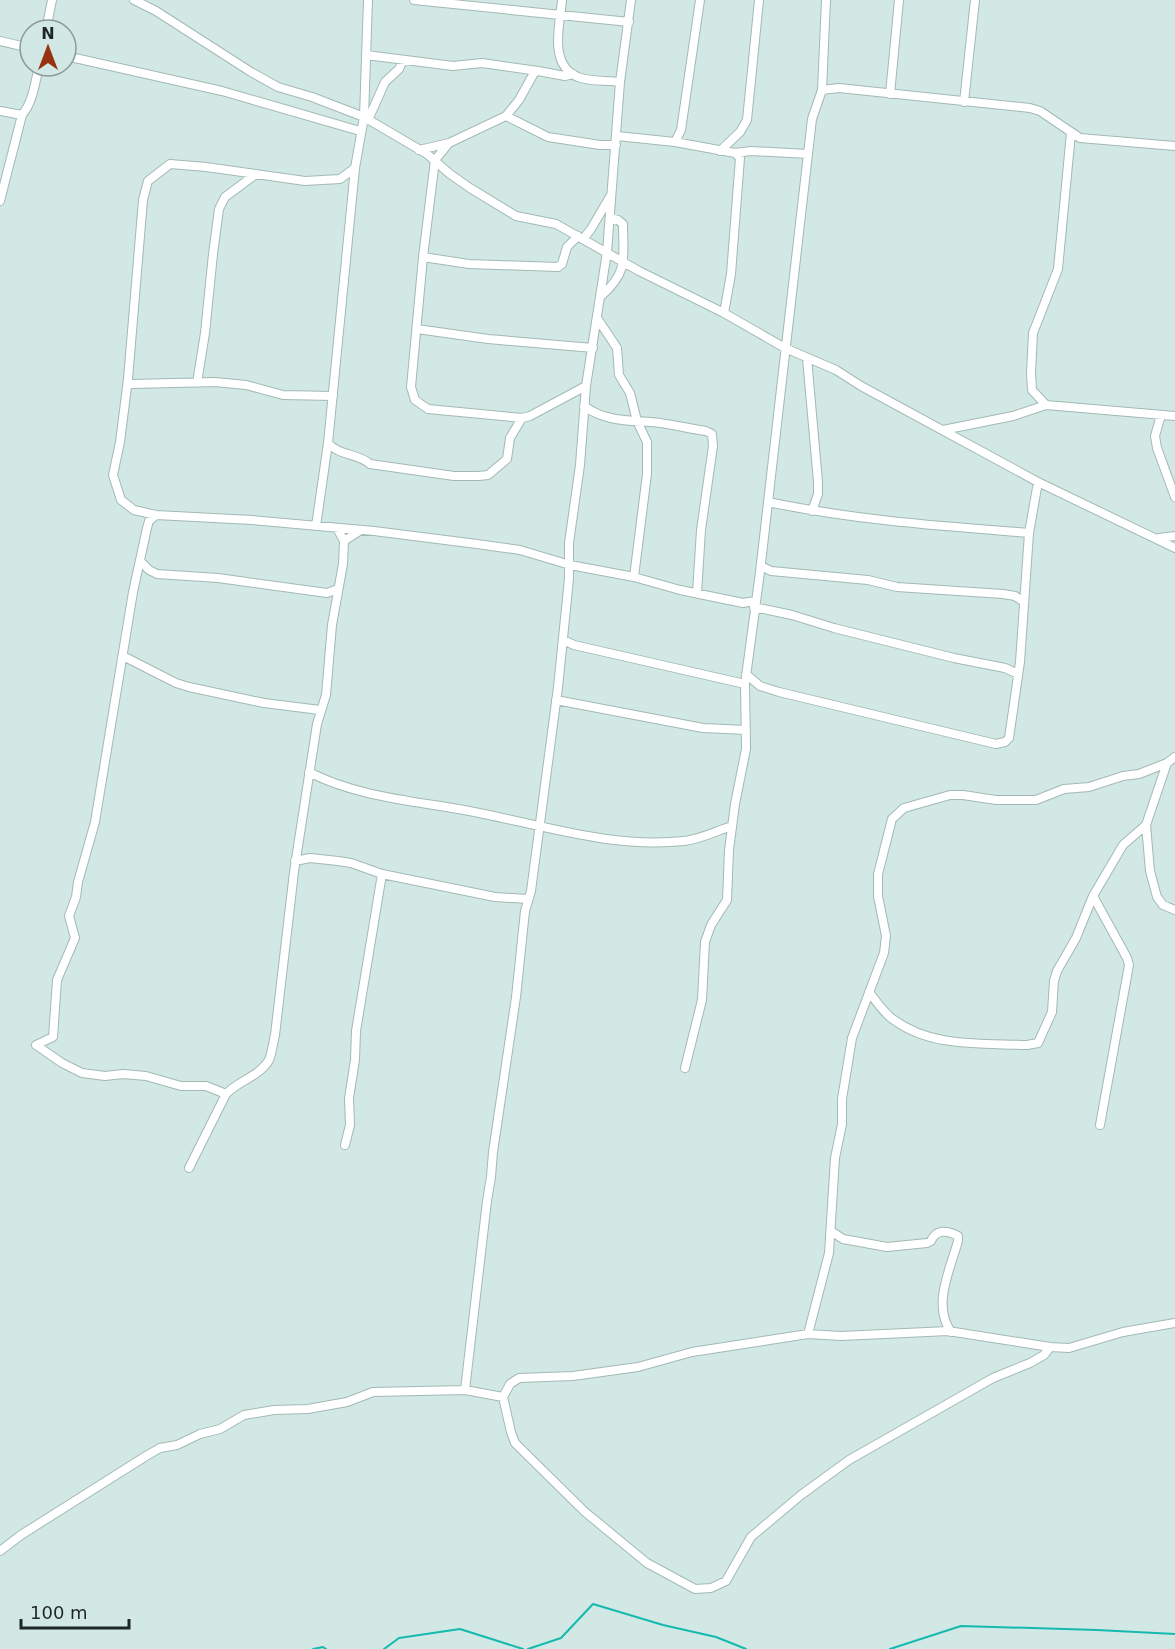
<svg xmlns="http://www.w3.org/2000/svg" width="1175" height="1649" font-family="'DejaVu Sans',sans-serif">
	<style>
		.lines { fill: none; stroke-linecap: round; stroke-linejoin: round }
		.stream { stroke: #16b9ae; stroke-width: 2 }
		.minor-casing { stroke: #a3b9b6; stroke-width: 10 }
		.minor { stroke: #fff; stroke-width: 8 }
	</style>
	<rect width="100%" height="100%" fill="#d1e8e5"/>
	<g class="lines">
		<!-- stream -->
		<path class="stream" d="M 313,1649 L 323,1647 L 326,1649
			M 384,1649 L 399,1638 L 460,1629 L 523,1649
			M 528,1649 L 561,1638 L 593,1604 L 663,1625 L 716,1637 L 746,1649
			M 890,1649 L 961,1626 L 1097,1630 L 1175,1634"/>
		<defs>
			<path id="minor" d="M 134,0 L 156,11 L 251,72 L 278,87 L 312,97 L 364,117 L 427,154 L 450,174 L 470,188 L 516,216 L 556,224 L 639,271 L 724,313 L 785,348 L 836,370 L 861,386 L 1038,482 L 1175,548
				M 414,0 L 629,22
				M 562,0 C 560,24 548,65 578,77 C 589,82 607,80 620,82
				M 46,30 L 52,0
				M 0,41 L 30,48
				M 366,55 L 453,66 L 482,63 L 538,71
				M 66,56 L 222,91 L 360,131
				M 573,74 L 565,76 L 538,71 L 534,73 L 519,100 L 506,116 L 449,143 L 435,160 L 423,257 L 411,387 L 415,400 L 428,409 L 522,418 L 530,416 L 586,386
				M 822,90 L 839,88 L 1030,108 L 1040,111 L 1080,138 L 1175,146
				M 890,94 L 899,0
				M 964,102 L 975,0
				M 0,111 L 22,115 C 33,102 35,83 39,66
				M 506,116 L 548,137 L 600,145 L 616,145
				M 368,120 L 385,82 L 399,69 L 403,60
				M 617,136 L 675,142 L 735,153 L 751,151 L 808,154
				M 675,142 L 681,130 L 700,0
				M 419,150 L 449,143
				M 720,151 L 740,132 L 747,120 L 759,0
				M 355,168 L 340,179 L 305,181 L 206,167 L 170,164 L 148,181 L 143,200 L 128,379 L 120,442 L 113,475 L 121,500 L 134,510 L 156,515 L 252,520 L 374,531 L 477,544 L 520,550 L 570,565 L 634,577 L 680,590 L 743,603 L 755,601
				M 0,201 L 22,115
				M 583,239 L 591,229 L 611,195
				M 423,257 L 469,264 L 558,267 L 562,264 L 567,247 L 578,236
				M 601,296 C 629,272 623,258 623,224 L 618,220 L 610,218
				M 724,313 L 731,274 L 740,158 L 735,153
				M 597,318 L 617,348 L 619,375 L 630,393 L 637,421 L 647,442 L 647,474 L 634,577
				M 417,329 L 488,339 L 593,348
				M 807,358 L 818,482 L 818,494 L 812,511
				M 128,379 L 129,383 L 132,384 L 215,382 L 246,385 L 283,395 L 333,396
				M 197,383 L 205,333 L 213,254 L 219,209 L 225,197 L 256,174
				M 1046,405 L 1032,390 L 1031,373 L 1033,333 L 1058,269 L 1071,133
				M 584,406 C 607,423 633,420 660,423 C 675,425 691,429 706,431 L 712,434 L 713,446 L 701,530 L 697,593
				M 1161,415 L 1155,436 L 1157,448 L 1175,497
				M 943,430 L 1013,416 L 1046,405 L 1175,416
				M 328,443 C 339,456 358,453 370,464 L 454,476 L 479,476 L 488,475 L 507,459 L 510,438 L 522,418
				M 768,502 C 854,520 941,526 1029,533
				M 156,515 L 149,521 L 147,528 L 133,592 L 95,822 L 78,882 L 76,897 L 69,916 L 75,938 L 57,980 L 53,1037 L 36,1045 L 62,1063 L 82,1073 L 105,1076 L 123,1074 L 146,1076 L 181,1086 L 206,1086 L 226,1094
				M 316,526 L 328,443 L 355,168 L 364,117 L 368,0
				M 1159,538 L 1175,536
				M 344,541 L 361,530
				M 140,561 L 149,570 L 157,574 L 218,578 L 327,593 L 338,589
				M 761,566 L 771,571 L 868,580 L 897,587 L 1003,594 L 1015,596 L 1024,602
				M 754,607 L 792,615 L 834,628 L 954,658 L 1005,668 L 1018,674
				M 563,640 L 574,645 L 745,684
				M 123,656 L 176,683 L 189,687 L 264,703 L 320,710
				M 746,674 L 760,686 L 779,692 L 996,744 L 1005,742 L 1009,738 L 1020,662 L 1029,533 L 1038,482
				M 556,700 L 703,728 L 746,730
				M 1167,763 L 1146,825 L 1150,871 L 1157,897 L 1163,905 L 1175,910
				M 309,772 C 354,796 414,801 464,810 C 536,823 609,849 684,841 C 701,839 716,831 732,826
				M 295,861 L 310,858 L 338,861 L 351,863 L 382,874 L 495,897 L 528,899
				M 1093,896 L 1127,958 L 1129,965 L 1100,1125
				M 869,992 C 875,1000 882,1010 890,1017 C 929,1048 979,1043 1027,1045 L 1038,1043 L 1052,1012 L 1054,981 L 1057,971 L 1076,938 L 1093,896 L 1123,845 L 1146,825
				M 685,1068 L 702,1000 L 705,942 L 711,925 L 727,900 L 729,850 L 735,804 L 746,749 L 745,684 L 760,572 L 812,119 L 822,90 L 826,0
				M 345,1145 L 350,1125 L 349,1098 L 355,1060 L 356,1031 L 382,874
				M 189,1168 L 226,1094 C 238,1081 260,1076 269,1060 C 272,1053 273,1043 275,1035 L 294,872 L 317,724 L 326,695 L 332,625 L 343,564 L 344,541 L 337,528
				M 831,1231 L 843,1239 L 887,1247 L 927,1243 L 931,1241 C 936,1229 947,1230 958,1236 L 958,1241 C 950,1270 932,1305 951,1332
				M 808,1334 L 829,1253 L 835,1158 L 842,1124 L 842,1099 L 852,1038 L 884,953 L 886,936 L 878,896 L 878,874 L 892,819 L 904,808 L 950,795 L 963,795 L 996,800 L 1036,800 L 1064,789 L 1089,787 L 1123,776 L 1139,774 L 1167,763 L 1175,757
				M 465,1390 L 487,1201 L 491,1177 L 493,1152 L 516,997 L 525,911 L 531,891 L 558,687 L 569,579 L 569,543 L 580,465 L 586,386 L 607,252 L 620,82 L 631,0
				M 503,1397 L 511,1432 L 515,1443 L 585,1512 L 647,1563 L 695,1589 L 711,1588 L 726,1581 L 751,1537 L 801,1495 L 849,1460 L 993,1378 L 1030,1363 L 1044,1355 L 1050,1347
				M 0,1551 L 21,1535 L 146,1456 L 160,1448 L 177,1445 L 200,1434 L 220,1429 L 244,1415 L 274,1410 L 308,1409 L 347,1402 L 373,1392 L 465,1390 L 503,1397 L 510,1384 L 519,1378 L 573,1376 L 638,1367 L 692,1352 L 808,1334 L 841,1336 L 948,1331 L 1050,1347 L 1069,1348 L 1123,1332 L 1175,1323"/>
		</defs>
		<!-- minor casing -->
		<use href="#minor" class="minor-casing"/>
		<!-- minor -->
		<use href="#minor" class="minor"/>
	</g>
	<!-- north arrow -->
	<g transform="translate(48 48)"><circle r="28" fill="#d1e8e5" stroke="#8a9b99" stroke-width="1.5"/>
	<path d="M0-4.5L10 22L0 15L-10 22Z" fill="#993211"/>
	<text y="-9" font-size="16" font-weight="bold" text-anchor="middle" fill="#1f2726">N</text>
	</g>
	<!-- scale -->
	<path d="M21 1619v9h108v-9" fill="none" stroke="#1f2726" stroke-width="3"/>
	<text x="30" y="1619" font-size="18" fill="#1f2726" stroke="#d1e8e5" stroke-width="4.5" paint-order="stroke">100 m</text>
</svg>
